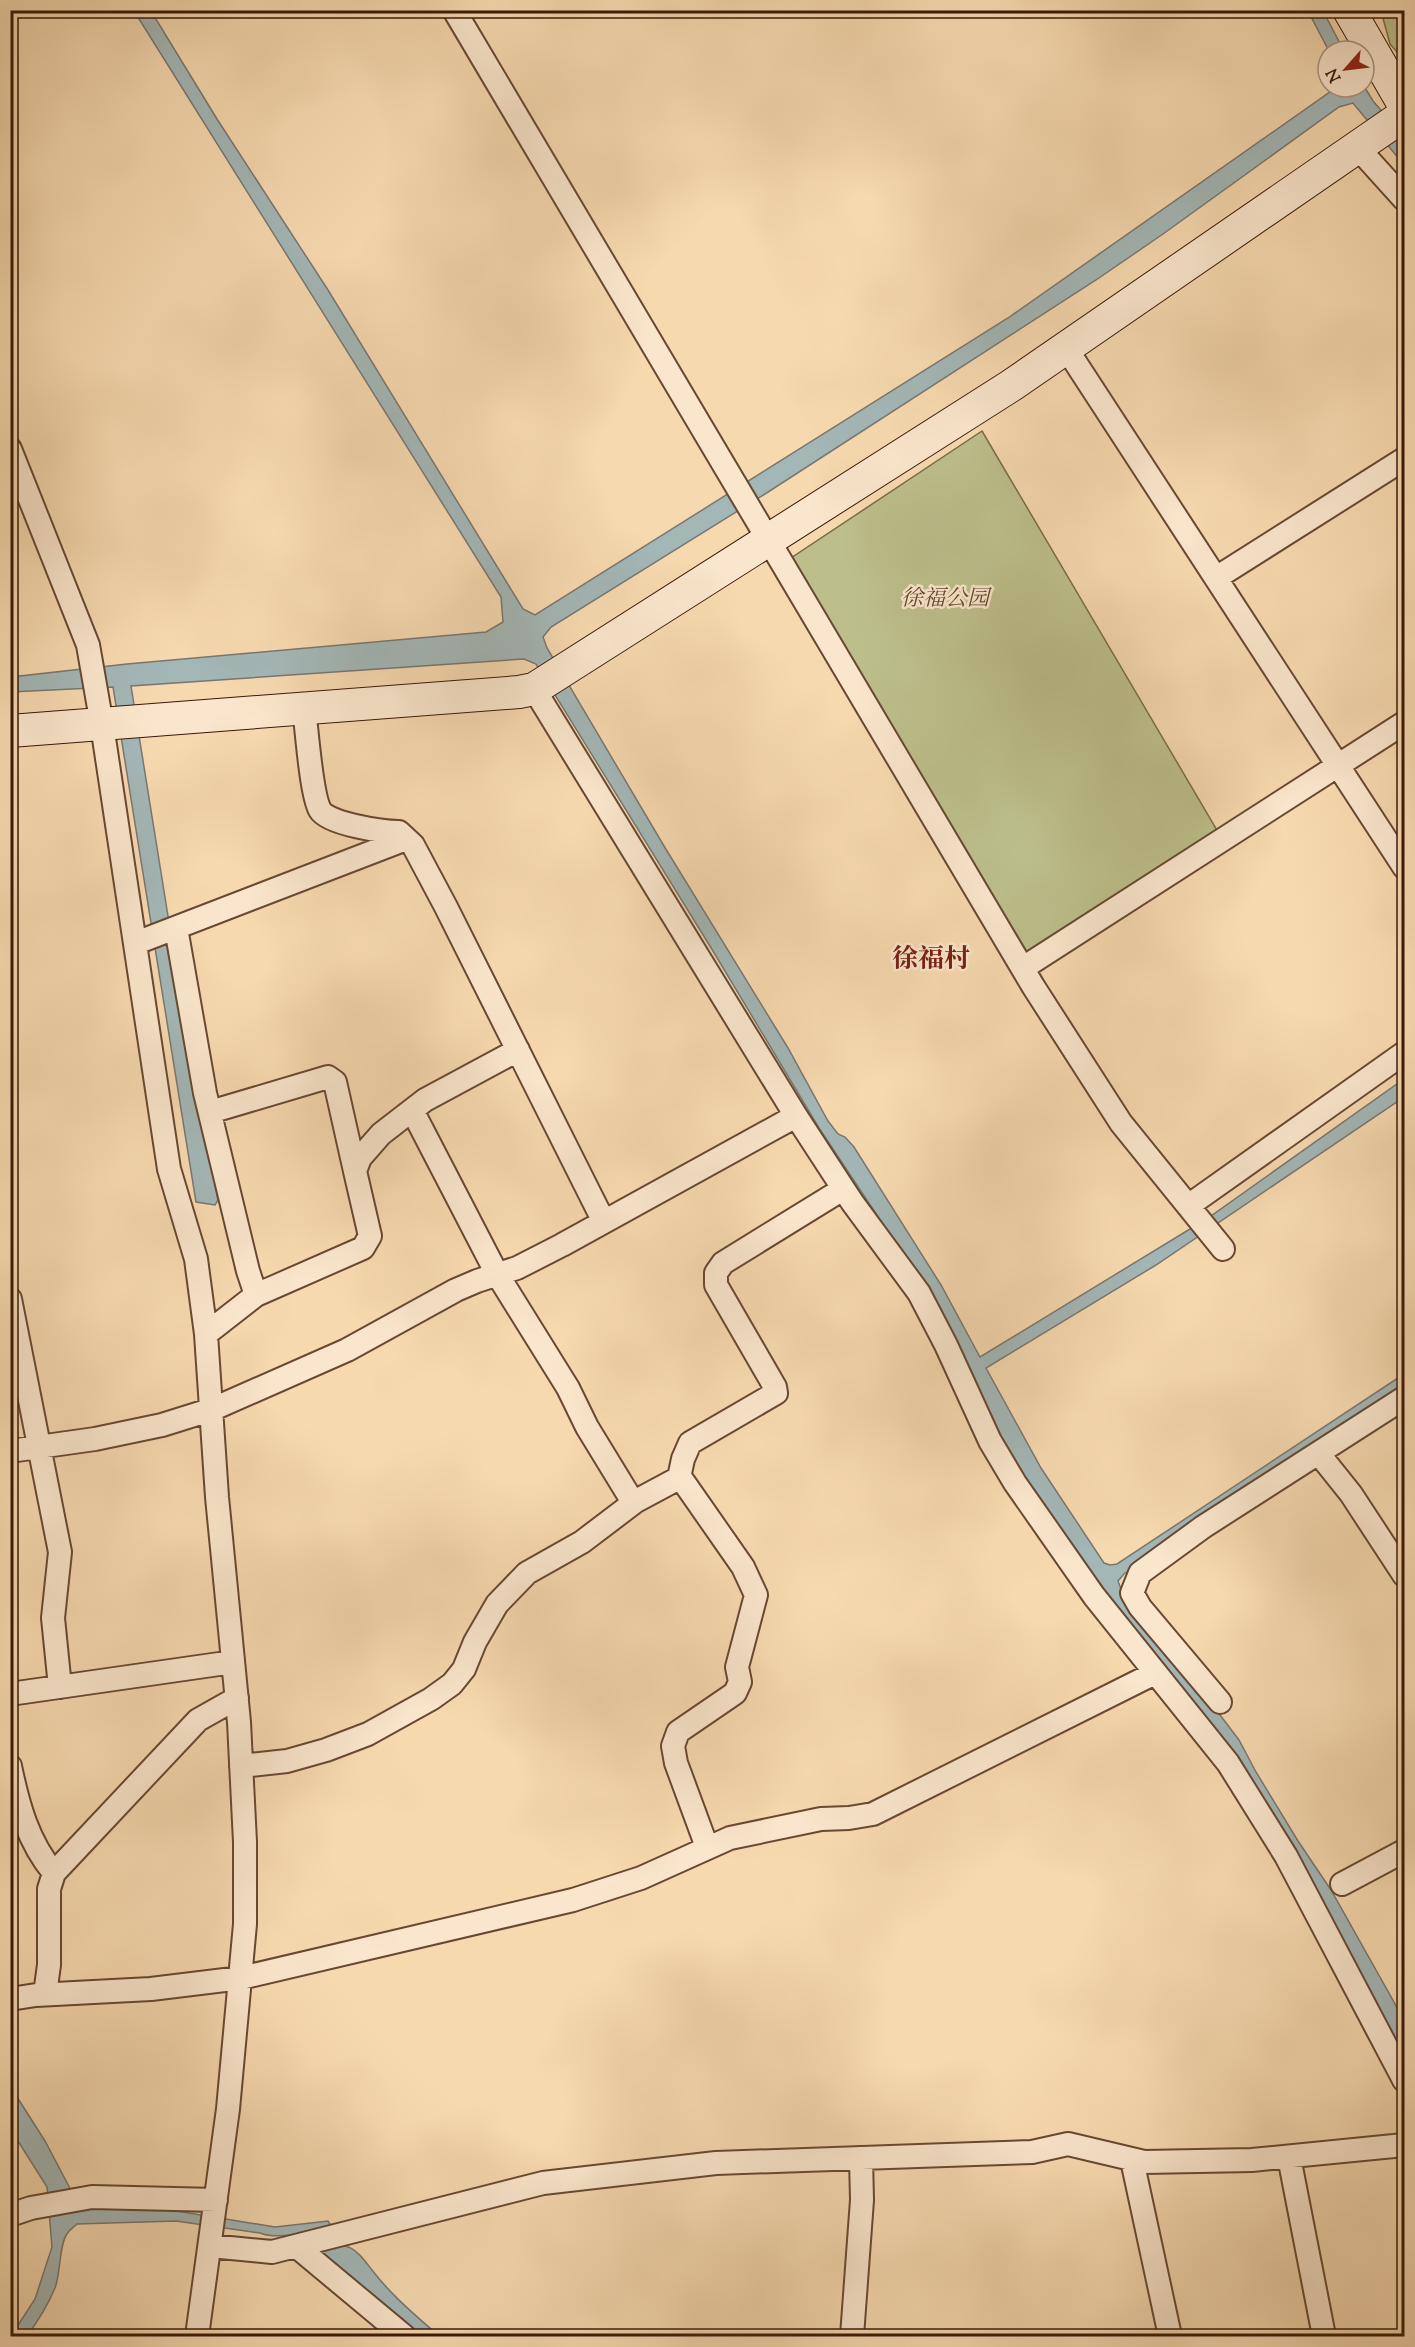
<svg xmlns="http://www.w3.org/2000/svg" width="1415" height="2347" font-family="'Sorts Mill Goudy','Noto Serif SC',serif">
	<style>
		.green { fill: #bcbf8c; stroke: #7a6c4a; stroke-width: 1.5 }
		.water { fill: #a3b7b7; stroke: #797771; stroke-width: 1.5 }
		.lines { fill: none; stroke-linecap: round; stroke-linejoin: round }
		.street-casing { stroke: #684833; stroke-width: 26 }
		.secondary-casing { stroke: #391809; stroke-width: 34 }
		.street { stroke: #fae6cc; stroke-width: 22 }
		.secondary { stroke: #fae6cc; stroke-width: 32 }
		.labels { text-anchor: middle; stroke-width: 5; stroke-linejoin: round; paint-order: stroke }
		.park-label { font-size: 22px; font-style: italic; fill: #604a30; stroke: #fae6cc }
		.quarter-label { font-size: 26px; font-weight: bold; fill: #7a1f14; stroke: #fae6cc }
	</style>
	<rect width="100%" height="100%" fill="#f7d9b0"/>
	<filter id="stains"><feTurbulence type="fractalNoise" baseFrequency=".00333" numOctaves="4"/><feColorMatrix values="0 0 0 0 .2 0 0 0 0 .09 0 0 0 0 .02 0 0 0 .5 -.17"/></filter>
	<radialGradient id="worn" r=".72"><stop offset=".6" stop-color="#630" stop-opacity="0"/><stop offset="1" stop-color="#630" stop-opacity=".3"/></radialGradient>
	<!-- green -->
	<path class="green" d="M 1381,11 L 1404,11 L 1404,60 L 1390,44 Z
		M 982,431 L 1221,837 L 1026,961 L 788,560 Z"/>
	<!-- water -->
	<path class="water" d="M 134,11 L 151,11 L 217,119 L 328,290 L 523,609 L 535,615 L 1008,318 L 1337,87 L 1364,86 L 1373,101 L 1404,137 L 1404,165 L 1353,103 L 1339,107 L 1163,234 L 1096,280 L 765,494 L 551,627 L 543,637 L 547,648 L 664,846 L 788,1048 L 828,1121 L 838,1134 L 845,1137 L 854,1147 L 941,1285 L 980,1357 L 1208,1218 L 1404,1079 L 1404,1097 L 1156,1265 L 986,1368 L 1041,1468 L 1104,1563 L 1110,1565 L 1117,1564 L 1404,1374 L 1404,1387 L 1124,1574 L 1118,1581 L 1124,1597 L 1198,1686 L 1239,1740 L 1256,1772 L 1298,1841 L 1331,1890 L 1404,2020 L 1404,2058 L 1216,1733 L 1174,1677 L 1096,1581 L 1030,1487 L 996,1428 L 904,1256 L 819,1128 L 713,951 L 536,664 L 524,659 L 131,686 L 182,1003 L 218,1200 L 215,1205 L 196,1202 L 113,687 L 11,692 L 11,677 L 127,664 L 486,632 L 503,622 L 501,597 Z
		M 1308,11 L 1323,11 L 1344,51 L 1329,51 Z
		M 10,2086 L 45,2141 L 73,2194 L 275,2227 L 328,2221 L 345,2246 C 356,2248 365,2261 372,2270 C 391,2295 415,2315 439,2336 L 419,2336 L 326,2261 C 320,2251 307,2234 294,2235 C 281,2235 273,2238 260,2233 L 176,2221 L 77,2224 C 74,2227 69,2230 67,2234 C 59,2245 61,2272 55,2288 C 48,2305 38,2321 27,2336 L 11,2336 L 35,2299 L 52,2247 L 47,2187 L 11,2130 Z"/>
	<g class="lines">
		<defs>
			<path id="street" d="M 454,10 L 1033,986 L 1121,1123 L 1223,1249
				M 1357,147 L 1404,199
				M 1066,348 L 1404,867
				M 10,449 L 88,645 L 102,725 L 169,1169 L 196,1259 L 206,1334 L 217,1497 L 239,1722 L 245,1842 L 245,1924 L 228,2109 L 197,2336
				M 1216,578 L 1404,459
				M 534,689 L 796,1116 L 852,1202 L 919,1293 L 946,1345 L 990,1441 L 1015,1483 L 1094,1596 L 1228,1763 L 1286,1856 L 1404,2080
				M 304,709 C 307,730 311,794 320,810 C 328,824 383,832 399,832 L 413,845 L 446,907 L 604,1222
				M 176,928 L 205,1093 L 248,1271 L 256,1295
				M 136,943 L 406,839
				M 1023,968 L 1404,723
				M 412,1110 L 497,1274 L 568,1388 L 587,1427 L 631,1499 L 636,1501 L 679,1478 L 683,1481 L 743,1567 L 756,1595 L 737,1667 L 740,1682 L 735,1693 L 678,1732 L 673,1746 L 676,1763 L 707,1847
				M 210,1112 L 328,1077 L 335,1082 L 355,1171
				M 1188,1206 L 1404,1053
				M 10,1299 L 60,1552 L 53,1618 L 60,1687
				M 206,1334 L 256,1295 L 363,1248 L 370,1236 L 355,1171 L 360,1158 L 381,1134 L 425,1100 L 518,1050
				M 10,1451 L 95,1439 L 162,1425 L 213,1409 L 347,1350 L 456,1290 L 477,1281 L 517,1268 L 562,1245 L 796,1116
				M 1319,1454 L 1351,1494 L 1404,1575
				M 679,1478 L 683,1459 L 690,1443 L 776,1393 L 775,1387 L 716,1285 L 716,1273 L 723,1263 L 843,1189
				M 10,1694 L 233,1662
				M 1220,1702 L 1140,1607 L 1132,1593 L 1140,1573 L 1203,1527 L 1404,1398
				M 10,1766 C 18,1805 28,1842 54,1873
				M 241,1766 L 287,1761 L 326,1750 L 368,1734 L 431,1699 L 452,1684 L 464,1669 L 475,1642 L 497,1604 L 527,1573 L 582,1542 L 636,1501
				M 1342,1884 L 1404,1851
				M 45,1994 L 49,1965 L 49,1889 L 54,1873 L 198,1720 L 237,1698
				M 10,1999 L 36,1995 L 151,1989 L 241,1978 L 573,1900 L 641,1878 L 730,1838 L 821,1819 L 849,1818 L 873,1814 L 1155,1673
				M 1289,2157 L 1324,2336
				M 1132,2160 L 1170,2336
				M 10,2215 L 31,2208 L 92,2197 L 216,2200
				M 210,2246 L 272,2252 L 543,2183 L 716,2163 L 1032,2152 L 1068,2144 L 1144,2162 L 1252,2160 L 1404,2145
				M 296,2246 L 404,2336
				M 852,2336 L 862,2200 L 861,2158"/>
			<path id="secondary" d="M 1349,10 L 1404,105
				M 10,731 L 519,692 L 534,689 L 1012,385 L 1404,115"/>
		</defs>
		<!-- street casing -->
		<use href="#street" class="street-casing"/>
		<!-- secondary casing -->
		<use href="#secondary" class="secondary-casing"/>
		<!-- street -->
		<use href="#street" class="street"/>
		<!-- secondary -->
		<use href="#secondary" class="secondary"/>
	</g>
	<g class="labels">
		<!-- park labels -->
		<g class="park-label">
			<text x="945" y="605">徐福公园</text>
		</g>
		<!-- quarter labels -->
		<g class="quarter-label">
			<text x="931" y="967">徐福村</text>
		</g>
	</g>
	<!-- margin -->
	<rect width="1415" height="2347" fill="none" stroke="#f7d9b0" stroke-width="36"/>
	<rect x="12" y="12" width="1391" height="2323" fill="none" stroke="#391809" stroke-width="3"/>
	<rect x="18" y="18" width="1379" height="2311" fill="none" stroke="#391809" stroke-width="1.5"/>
	<!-- north arrow -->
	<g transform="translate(1346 69) rotate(242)"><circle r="28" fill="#fae6cc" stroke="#ad947e" stroke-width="1.5"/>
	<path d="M0-4.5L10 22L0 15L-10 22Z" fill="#8f2418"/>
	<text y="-9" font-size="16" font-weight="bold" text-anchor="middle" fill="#391809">N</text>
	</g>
	<rect width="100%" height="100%" filter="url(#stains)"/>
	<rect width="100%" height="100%" fill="url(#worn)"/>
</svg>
